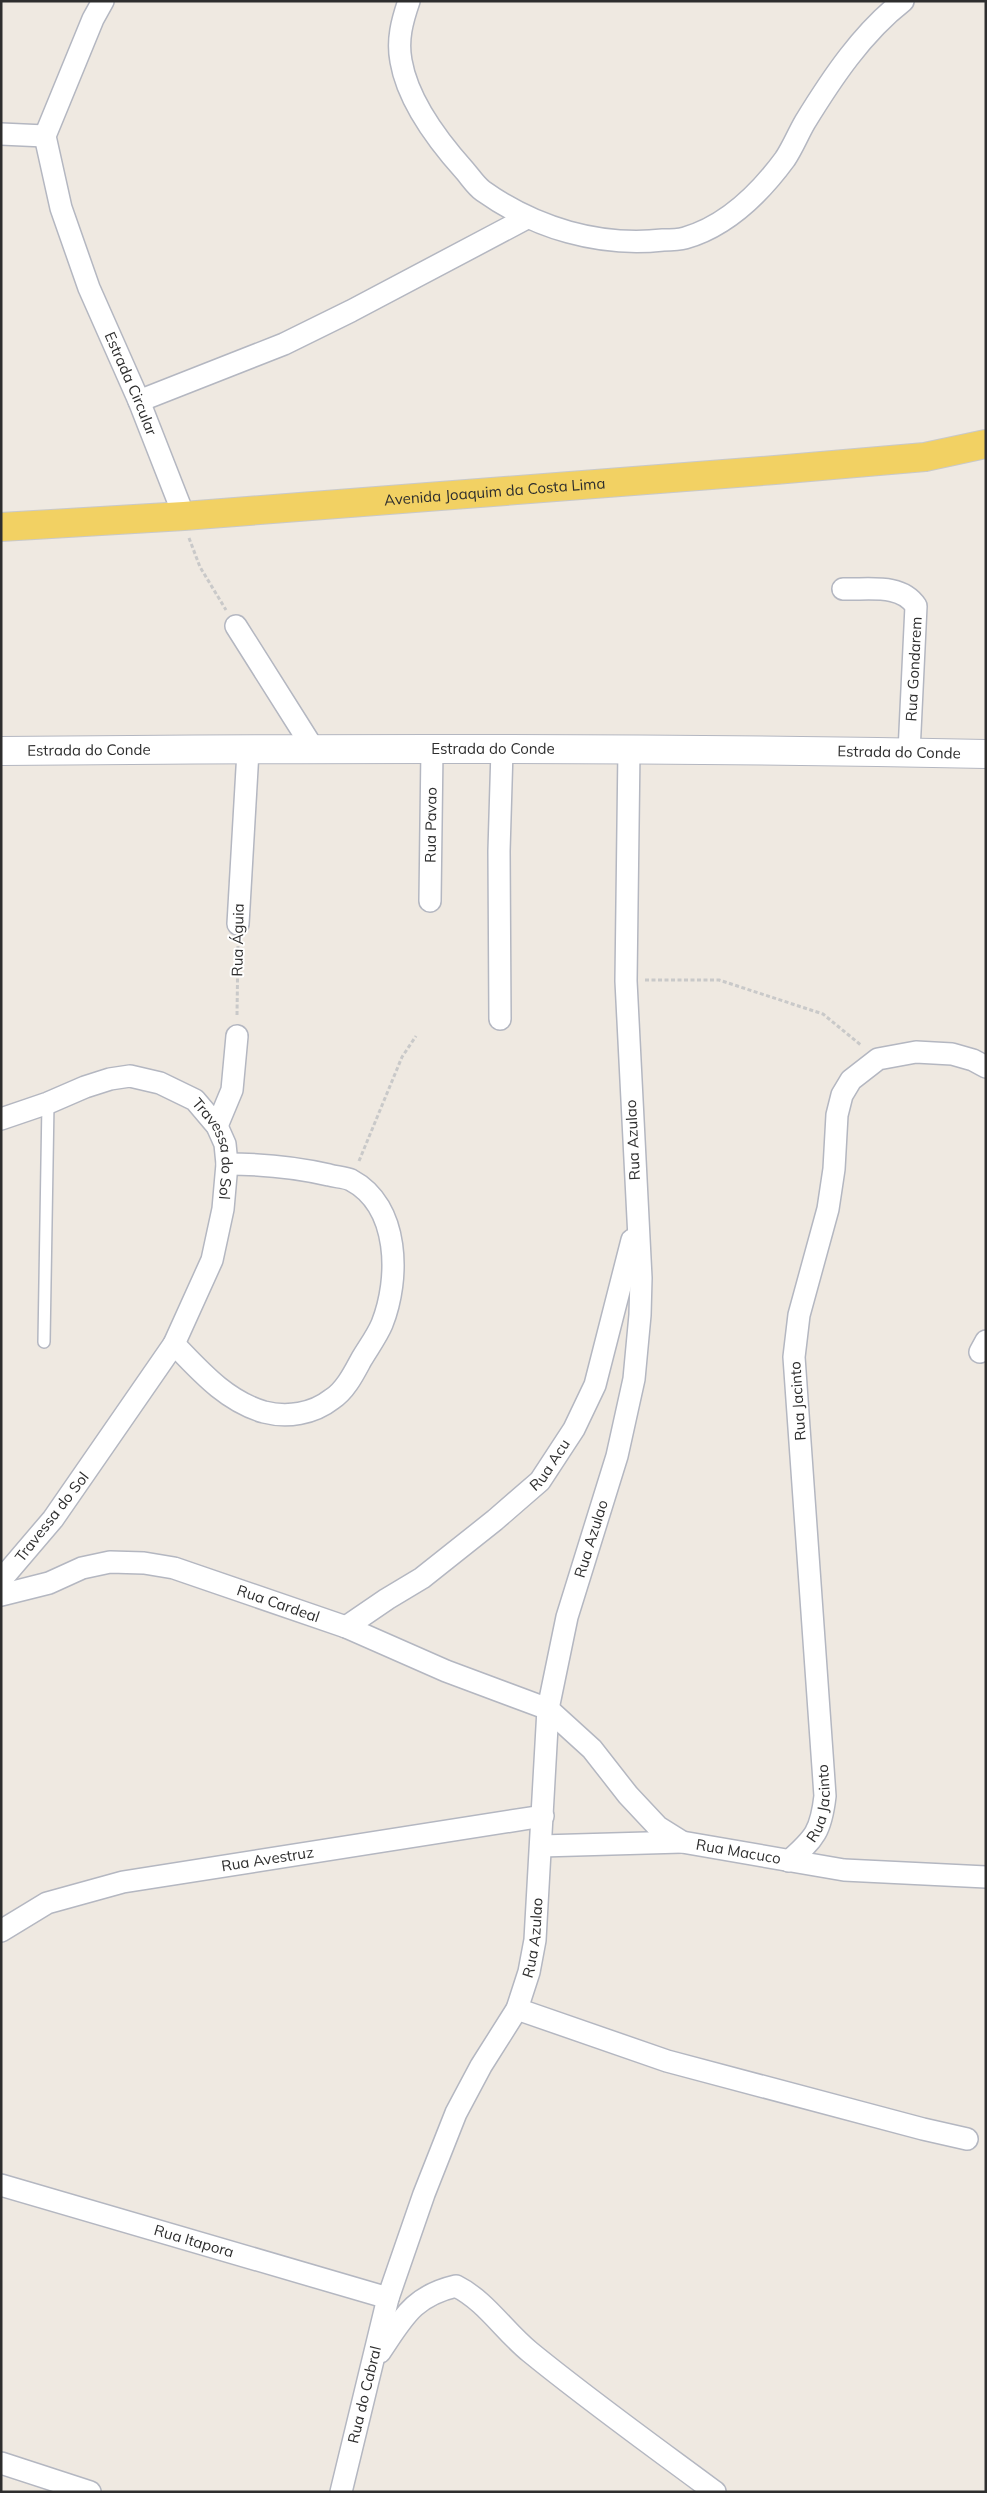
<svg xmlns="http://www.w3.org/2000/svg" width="987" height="2493" font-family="Mulish,sans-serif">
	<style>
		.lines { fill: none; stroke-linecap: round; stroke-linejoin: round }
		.service-casing { stroke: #b4b7c1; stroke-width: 14 }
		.minor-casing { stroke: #b4b7c1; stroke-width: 24 }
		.tertiary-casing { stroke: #b4b7c1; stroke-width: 30 }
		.primary-casing { stroke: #c9c9c9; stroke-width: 30 }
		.path { stroke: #c9c9c9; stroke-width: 3; stroke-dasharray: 4 2.5; stroke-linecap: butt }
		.service { stroke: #fff; stroke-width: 11 }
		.minor { stroke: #fff; stroke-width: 21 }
		.tertiary { stroke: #fff; stroke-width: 28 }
		.primary { stroke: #f2d163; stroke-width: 28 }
		.labels { text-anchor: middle; stroke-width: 4; stroke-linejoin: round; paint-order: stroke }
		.street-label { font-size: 15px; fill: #2e2e2e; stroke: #fff }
	</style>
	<rect width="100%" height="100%" fill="#efe9e1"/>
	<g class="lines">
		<defs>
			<path id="service" d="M 44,1342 L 48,1103"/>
			<g id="minor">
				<path id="s1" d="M 103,1 L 93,19 L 45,136 L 61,208 L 89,288 L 139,401 L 184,516"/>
				<path d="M 409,1 C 402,21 397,40 401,61 C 408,102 438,141 465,171 C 471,178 476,186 483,191 C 535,228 599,247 663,240 C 670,240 678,240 685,238 C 727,226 760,193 785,159 C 793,147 798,134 805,122 C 832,78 862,33 903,1"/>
				<path d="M 1,134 L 45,136"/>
				<path d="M 139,401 L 284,344 L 351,311 L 527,218"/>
				<path d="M 843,589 C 868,590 901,583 916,606 L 909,752"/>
				<path d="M 236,626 L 313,748"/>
				<path id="s2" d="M 430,901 L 432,749"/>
				<path d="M 238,924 L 248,751"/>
				<path d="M 500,1019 L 499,851 L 502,750"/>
				<path id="s3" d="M 1,1119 L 48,1103 L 85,1087 L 110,1079 L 130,1076 L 160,1083 L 195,1100 L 217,1126 L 225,1144 L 227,1164 L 223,1209 L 212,1260 L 174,1344 L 53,1519 L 1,1580"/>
				<path d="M 217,1126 L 232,1090 L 237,1036"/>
				<path d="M 174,1344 C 200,1371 226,1401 264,1412 C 287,1418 313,1414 332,1399 C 345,1391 354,1373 361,1360 C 368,1348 377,1336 382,1324 C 400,1279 400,1206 351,1180 C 345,1177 336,1177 329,1175 C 295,1167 262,1164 227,1164"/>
				<path d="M 980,1352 L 986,1341"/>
				<path id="s4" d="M 1,1595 L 49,1583 L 82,1568 L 110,1562 L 144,1563 L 174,1568 L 346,1627 L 446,1671 L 548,1709 L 592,1749 L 628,1795 L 658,1827 L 682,1842 L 844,1870 L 986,1877"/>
				<path id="s5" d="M 346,1627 L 387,1599 L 422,1578 L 495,1520 L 540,1481 L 574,1429 L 595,1385 L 632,1240"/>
				<path d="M 541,1846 L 682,1842"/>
				<path id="s6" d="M 789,1861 C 815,1838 821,1831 825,1796 L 794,1357 L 799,1315 L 828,1209 L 834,1169 L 837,1115 L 842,1095 L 851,1080 L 878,1059 L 916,1052 L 952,1054 L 973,1060 L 986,1067"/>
				<path id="s7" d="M 1,1931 L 47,1903 L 123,1882 L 543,1816"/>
				<path d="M 517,2009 L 667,2061 L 923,2129 L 967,2139"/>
				<path id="s8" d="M 1,2185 L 388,2298"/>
				<path d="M 380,2352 C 403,2318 413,2296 456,2286 C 486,2301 504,2331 530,2352 C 590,2401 653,2446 715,2492"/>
				<path d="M 1,2463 L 90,2492"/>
				<path id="s9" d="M 341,2492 L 388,2298 L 424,2194 L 456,2113 L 481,2066 L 517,2009 L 529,1972 L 535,1940 L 548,1709 L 567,1617 L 617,1456 L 634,1379 L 640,1315 L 641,1278 L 626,981 L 629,749"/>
			</g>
			<g id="tertiary">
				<path id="s10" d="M 1,751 C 329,748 658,747 986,754"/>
			</g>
			<g id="primary">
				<path id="s11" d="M 1,527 L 184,516 L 775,470 L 925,457 L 986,444"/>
			</g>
		</defs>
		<!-- service casing -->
		<use href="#service" class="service-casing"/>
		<!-- minor casing -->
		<use href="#minor" class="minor-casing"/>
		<!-- tertiary casing -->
		<use href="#tertiary" class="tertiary-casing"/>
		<!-- primary casing -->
		<use href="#primary" class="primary-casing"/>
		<!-- path -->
		<path class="path" d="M 189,538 L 200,567 L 226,610
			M 645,980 L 719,980 L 823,1014 L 862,1046
			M 237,1015 L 238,944
			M 359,1161 L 402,1057 L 416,1036"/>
		<!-- service -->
		<use href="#service" class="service"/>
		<!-- minor -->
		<use href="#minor" class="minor"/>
		<!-- tertiary -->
		<use href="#tertiary" class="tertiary"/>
		<!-- primary -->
		<use href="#primary" class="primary"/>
	</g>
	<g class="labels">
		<!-- street labels -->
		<g class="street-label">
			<text dy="5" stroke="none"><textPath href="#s1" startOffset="410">Estrada Circular</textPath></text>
			<text dy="5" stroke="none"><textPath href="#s11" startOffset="495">Avenida Joaquim da Costa Lima</textPath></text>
			<text transform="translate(914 669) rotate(-87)" y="5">Rua Gondarem</text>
			<text dy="5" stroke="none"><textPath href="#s10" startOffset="492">Estrada do Conde</textPath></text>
			<text dy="5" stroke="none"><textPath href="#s10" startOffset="88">Estrada do Conde</textPath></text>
			<text dy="5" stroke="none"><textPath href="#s10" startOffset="898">Estrada do Conde</textPath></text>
			<text dy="5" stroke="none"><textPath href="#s2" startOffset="76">Rua Pavao</textPath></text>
			<text transform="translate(238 940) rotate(-89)" y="5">Rua Águia</text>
			<text transform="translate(633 1140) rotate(-93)" y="5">Rua Azulao</text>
			<text dy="5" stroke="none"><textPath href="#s3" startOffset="261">Travessa do Sol</textPath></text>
			<text transform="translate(798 1401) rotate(-94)" y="5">Rua Jacinto</text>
			<text dy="5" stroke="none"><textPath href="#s5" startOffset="262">Rua Acu</textPath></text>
			<text transform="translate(52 1517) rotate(-52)" y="5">Travessa do Sol</text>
			<text dy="5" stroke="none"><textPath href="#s9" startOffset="996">Rua Azulao</textPath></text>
			<text dy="5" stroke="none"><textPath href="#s4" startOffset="289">Rua Cardeal</textPath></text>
			<text dy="5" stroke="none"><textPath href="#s6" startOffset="69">Rua Jacinto</textPath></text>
			<text dy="5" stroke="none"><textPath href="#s4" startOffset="826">Rua Macuco</textPath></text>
			<text dy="5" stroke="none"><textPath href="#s7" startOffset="279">Rua Avestruz</textPath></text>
			<text dy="5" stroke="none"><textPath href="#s9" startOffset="591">Rua Azulao</textPath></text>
			<text dy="5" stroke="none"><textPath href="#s8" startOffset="201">Rua Itapora</textPath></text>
			<text dy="5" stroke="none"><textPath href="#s9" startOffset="100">Rua do Cabral</textPath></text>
		</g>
	</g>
	<!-- border -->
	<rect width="987" height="2493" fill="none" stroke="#2e2e2e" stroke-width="5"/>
</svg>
